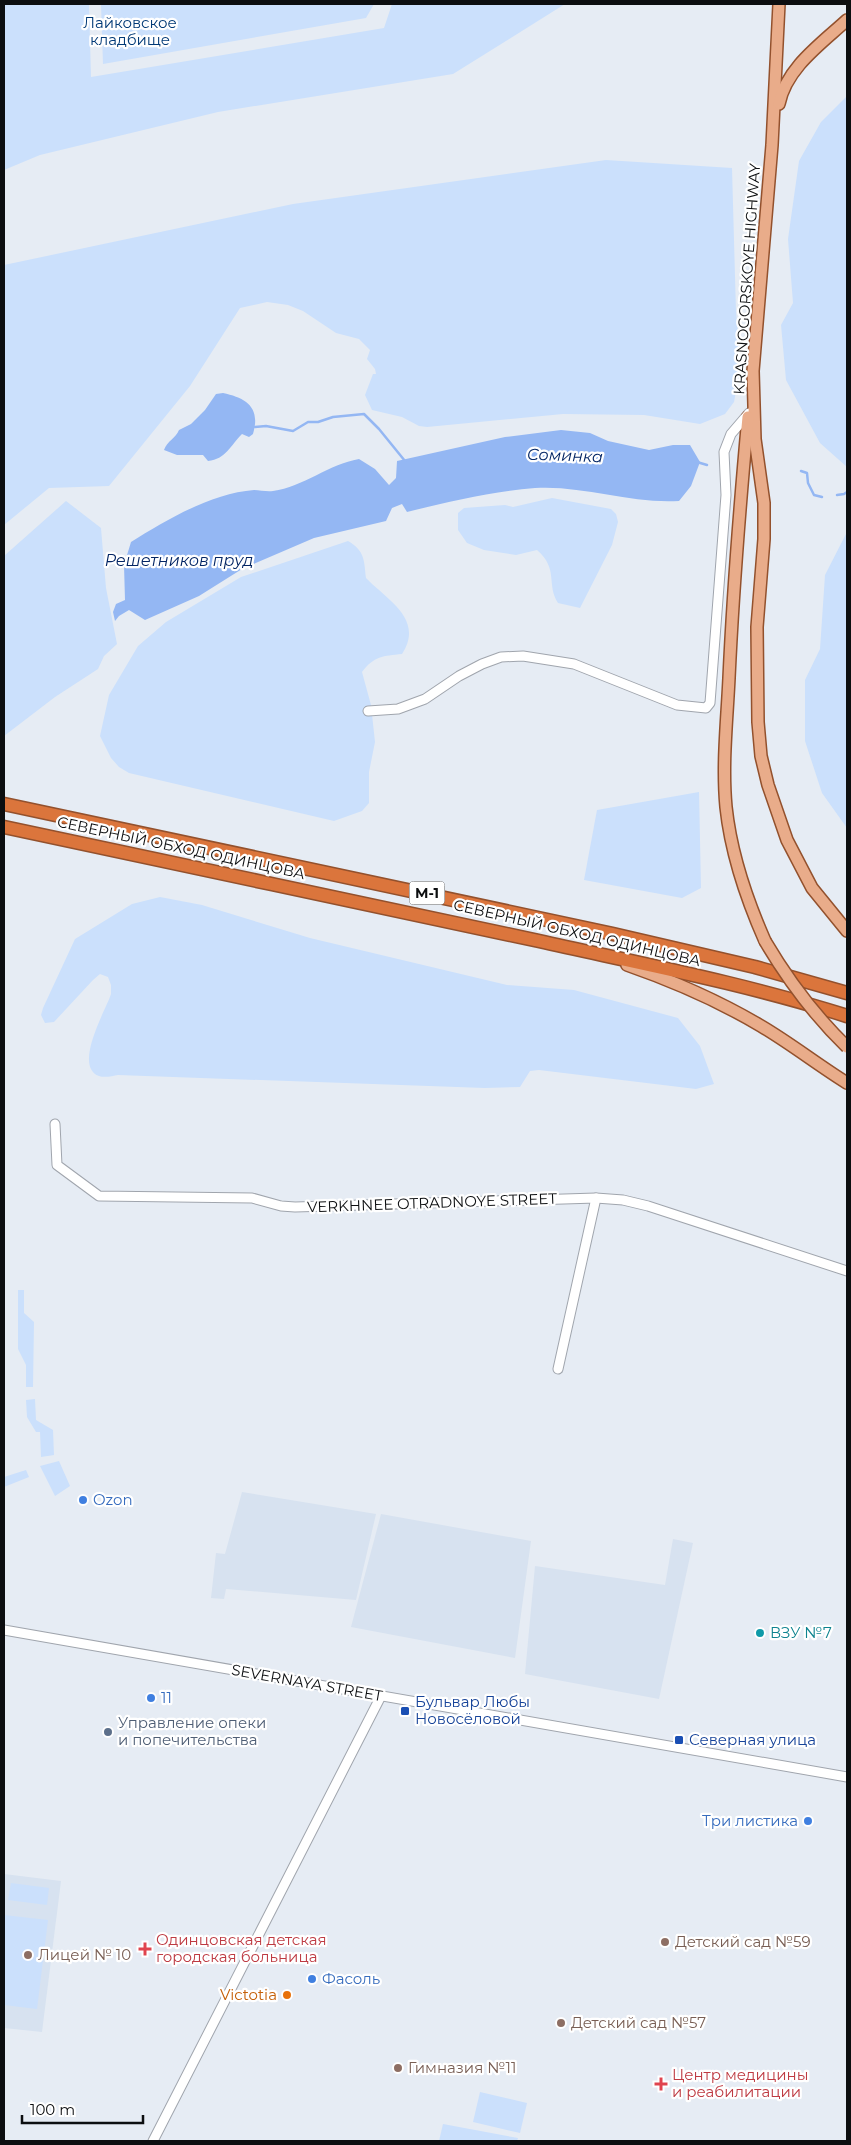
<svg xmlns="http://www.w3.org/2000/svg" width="851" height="2145" viewBox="0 0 851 2145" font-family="Montserrat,sans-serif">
<rect width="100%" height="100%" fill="#e6ecf4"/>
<g fill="#d7e2f0">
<polygon points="242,1492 376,1514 356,1600 226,1589 224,1599 211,1598 216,1553 225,1554"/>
<polygon points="381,1514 531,1541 515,1658 351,1627"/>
<polygon points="673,1539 693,1543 659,1699 525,1674 535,1566 665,1585"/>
<polygon points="4,1874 61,1881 42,2032 4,2028"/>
</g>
<g fill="#cbe0fc">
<polygon points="4,4 89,4 91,77 384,28 392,4 565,4 453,74 218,112 40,155 4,170"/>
<polygon points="101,4 374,4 366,18 103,64"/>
<polygon points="847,96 847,467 820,443 786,380 781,325 793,303 788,239 799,161 821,122"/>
<polygon points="606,160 732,168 736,312 741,365 734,402 725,414 700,424 644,415 563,414 427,427 419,426 402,417 372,410 365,395 373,374 376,374 375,369 367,359 370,350 359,339 336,333 303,311 288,305 267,302 240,308 190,386 109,486 49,488 4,525 4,265 293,204"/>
<path d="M552 498 611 509 616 514 618 522 612 545 580 608 558 603C546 584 559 569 537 550L516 555 484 550 467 543 458 530V513L464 508 505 505 513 507Z"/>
<polygon points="66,501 101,528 106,588 117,644 104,656 98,669 55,697 4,736 4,556"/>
<polygon points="847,532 847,828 822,793 805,741 805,680 820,649 825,575"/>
<path d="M348 541C365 551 364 560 366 578 386 599 425 619 402 654 383 656 374 656 362 672L371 705 375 742 369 772V803L362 811 334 821 129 773 119 767 111 758 100 736 109 695 138 646 166 622 241 577Z"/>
<polygon points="699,792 701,888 682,898 584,880 597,810"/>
<path d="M160 897 202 905 310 938 507 985 574 990 678 1018 700 1046 714 1084 696 1089 539 1070 530 1071 520 1087 485 1088 118 1075C113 1076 104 1078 99 1076 73 1066 105 1012 111 994V985L108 977 100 974 93 980 54 1022 45 1023 41 1015 43 1008 75 939 132 904Z"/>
<polygon points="18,1290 24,1290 24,1313 34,1322 33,1387 26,1387 26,1365 18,1349"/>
<polygon points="35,1399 36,1420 53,1430 54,1455 41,1457 40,1432 36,1432 27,1417 26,1400"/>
<polygon points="59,1461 70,1486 55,1496 40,1466"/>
<polygon points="26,1470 29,1477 4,1487 4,1477"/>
<polygon points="11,1883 49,1888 47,1905 8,1900"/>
<polygon points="4,1915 48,1920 37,2009 4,2005"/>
<polygon points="480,2092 527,2103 520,2133 473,2122"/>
<polygon points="443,2124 518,2138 517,2141 439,2141"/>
</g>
<g fill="#94b7f3">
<path d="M223 393C246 398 261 407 253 434L249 437 242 434C230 446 226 459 208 461L203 455H177L164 450C167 441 176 438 179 430L191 424 205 410 216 394Z"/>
<path d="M561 430 590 433 608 441 649 450 673 445H690L700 462 691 486 679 501C631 504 583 485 535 488 494 491 447 502 407 512L402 504 392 508 386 521 314 538 242 569 199 596 145 620 129 610 119 616 115 621 113 612 116 604 125 600 124 565 131 542C166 520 212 493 254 490 260 490 267 492 273 491 303 487 329 464 359 459L375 469 389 485 396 478 397 461 505 437Z"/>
</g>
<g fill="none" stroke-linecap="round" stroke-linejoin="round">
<g stroke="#94b7f3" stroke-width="2.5">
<polyline points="255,427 266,426 293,431 308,422 318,422 333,417 364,414 379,429 405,461"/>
<polyline points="697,462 707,465"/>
<polyline points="801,471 807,473 808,483 814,495 822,497"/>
<polyline points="837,495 844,494 847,492"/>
</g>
<g stroke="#a0a5ad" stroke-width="11">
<g id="minor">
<polyline points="368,711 398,709 425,699 459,676 482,664 501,657 523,656 574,664 677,705 706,708 710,703 726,495 724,452 731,434 749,413"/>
<polyline points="55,1124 57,1165 99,1196 252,1198 281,1206 295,1207 596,1198 623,1200 648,1206 847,1271"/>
<polyline points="558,1369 596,1198"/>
<polyline points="4,1630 847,1777"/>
<polyline points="153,2141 381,1696"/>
</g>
</g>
<g stroke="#93512d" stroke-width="14">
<g id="major">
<polyline points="779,4 772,145 753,371 755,439 764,503 764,539 757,627 758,722 761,756 768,785 787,840 812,888 847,931"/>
<path d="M779 104C786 68 822 43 847 20"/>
<path d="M748 417C740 504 733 591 729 678 727 721 722 764 726 807 731 854 746 898 765 941"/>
<path d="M627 965C673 981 719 1001 761 1026 790 1043 818 1065 847 1083"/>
</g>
</g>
<g stroke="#93512d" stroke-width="15">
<g id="highway">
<polyline points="4,804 613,934 755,967 847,993"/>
<path d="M4 827C182 866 361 902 539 941 642 964 747 984 847 1016"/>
</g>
</g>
<use href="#minor" stroke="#fff" stroke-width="9"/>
<use href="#major" stroke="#e9ac8a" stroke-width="11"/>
<use href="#highway" stroke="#db753c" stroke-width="12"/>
<g stroke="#93512d" stroke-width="14" stroke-linecap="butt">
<path id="major-bridge" d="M765 941C788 980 814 1015 847 1047"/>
</g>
<use href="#major-bridge" stroke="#e9ac8a" stroke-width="11"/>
</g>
<g fill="#3f7fe0" stroke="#fff" stroke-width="2">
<circle cx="83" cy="1500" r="5"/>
<circle cx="151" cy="1698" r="5"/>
<circle cx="808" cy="1821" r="5"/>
<circle cx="312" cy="1979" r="5"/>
</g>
<circle fill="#0f9aa8" stroke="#fff" stroke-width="2" cx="760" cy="1633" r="5"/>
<g fill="#1a4fb4" stroke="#fff" stroke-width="2">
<rect x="400" y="1706" width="10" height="10" rx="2.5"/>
<rect x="674" y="1735" width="10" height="10" rx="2.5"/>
</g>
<circle fill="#5c6f8a" stroke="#fff" stroke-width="2" cx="108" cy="1732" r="5"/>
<g fill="#8d6e63" stroke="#fff" stroke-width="2">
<circle cx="665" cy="1942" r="5"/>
<circle cx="28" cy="1955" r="5"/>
<circle cx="561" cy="2023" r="5"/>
<circle cx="398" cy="2068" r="5"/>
</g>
<g fill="#e0444e" stroke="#fff" stroke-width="2">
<path d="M142.5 1941.5h5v5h5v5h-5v5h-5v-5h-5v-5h5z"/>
<path d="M658.5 2076.5h5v5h5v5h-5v5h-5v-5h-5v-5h5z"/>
</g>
<circle fill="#e8710a" stroke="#fff" stroke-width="2" cx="287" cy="1995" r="5"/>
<g text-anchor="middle" stroke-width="4.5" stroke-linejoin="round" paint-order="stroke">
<rect fill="#fff" stroke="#555658" stroke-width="1" x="409.5" y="881.5" width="35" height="23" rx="4"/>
<g font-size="14" font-weight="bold" fill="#0c0e10">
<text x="427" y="898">М-1</text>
</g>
<g font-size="15" fill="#003976" stroke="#fff">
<text x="130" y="28">Лайковское<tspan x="130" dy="17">кладбище</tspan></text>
</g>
<g font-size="15" fill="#0c0e10" stroke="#fff">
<text transform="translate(747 279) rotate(-86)" y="5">KRASNOGORSKOYE HIGHWAY</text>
<text transform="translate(181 848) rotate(12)" y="5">СЕВЕРНЫЙ ОБХОД ОДИНЦОВА</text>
<text transform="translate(577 933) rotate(13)" y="5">СЕВЕРНЫЙ ОБХОД ОДИНЦОВА</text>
<text transform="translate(432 1203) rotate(-2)" y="5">VERKHNEE OTRADNOYE STREET</text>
<text transform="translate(307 1683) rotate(10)" y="5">SEVERNAYA STREET</text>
</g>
<g font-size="15" fill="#366cbe" stroke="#fff" text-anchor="start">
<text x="93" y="1505">Ozon</text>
<text x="161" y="1703">11</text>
<text x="798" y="1826" text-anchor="end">Три листика</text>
<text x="322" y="1984">Фасоль</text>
</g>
<g font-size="15" fill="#0d838f" stroke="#fff" text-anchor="start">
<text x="770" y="1638">ВЗУ №7</text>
</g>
<g font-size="15" fill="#164399" stroke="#fff" text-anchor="start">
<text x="415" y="1707">Бульвар Любы<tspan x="415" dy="17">Новосёловой</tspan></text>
<text x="689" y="1745">Северная улица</text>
</g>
<g font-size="15" fill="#4e5e75" stroke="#fff" text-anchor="start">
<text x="118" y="1728">Управление опеки<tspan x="118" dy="17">и попечительства</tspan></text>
</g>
<g font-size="15" fill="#be3a42" stroke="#fff" text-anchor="start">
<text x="156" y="1945">Одинцовская детская<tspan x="156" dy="17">городская больница</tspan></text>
<text x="672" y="2080">Центр медицины<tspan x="672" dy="17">и реабилитации</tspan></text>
</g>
<g font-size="15" fill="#785e54" stroke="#fff" text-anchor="start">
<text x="675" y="1947">Детский сад №59</text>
<text x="38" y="1960">Лицей № 10</text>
<text x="571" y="2028">Детский сад №57</text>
<text x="408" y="2073">Гимназия №11</text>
</g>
<g font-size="15" fill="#c56008" stroke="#fff" text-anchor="end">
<text x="277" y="2000">Victotia</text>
</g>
<g font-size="16" font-style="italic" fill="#032564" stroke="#fff">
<text transform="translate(565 455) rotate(2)" y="6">Соминка</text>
<text x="179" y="566">Решетников пруд</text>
</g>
</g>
<rect width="851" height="2145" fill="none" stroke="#0c0e10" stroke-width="10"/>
<path d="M22 2115v8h121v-8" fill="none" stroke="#0c0e10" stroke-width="2.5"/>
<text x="30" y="2115" font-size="15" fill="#0c0e10" stroke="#ffffff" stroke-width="4" paint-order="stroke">100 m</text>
</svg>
